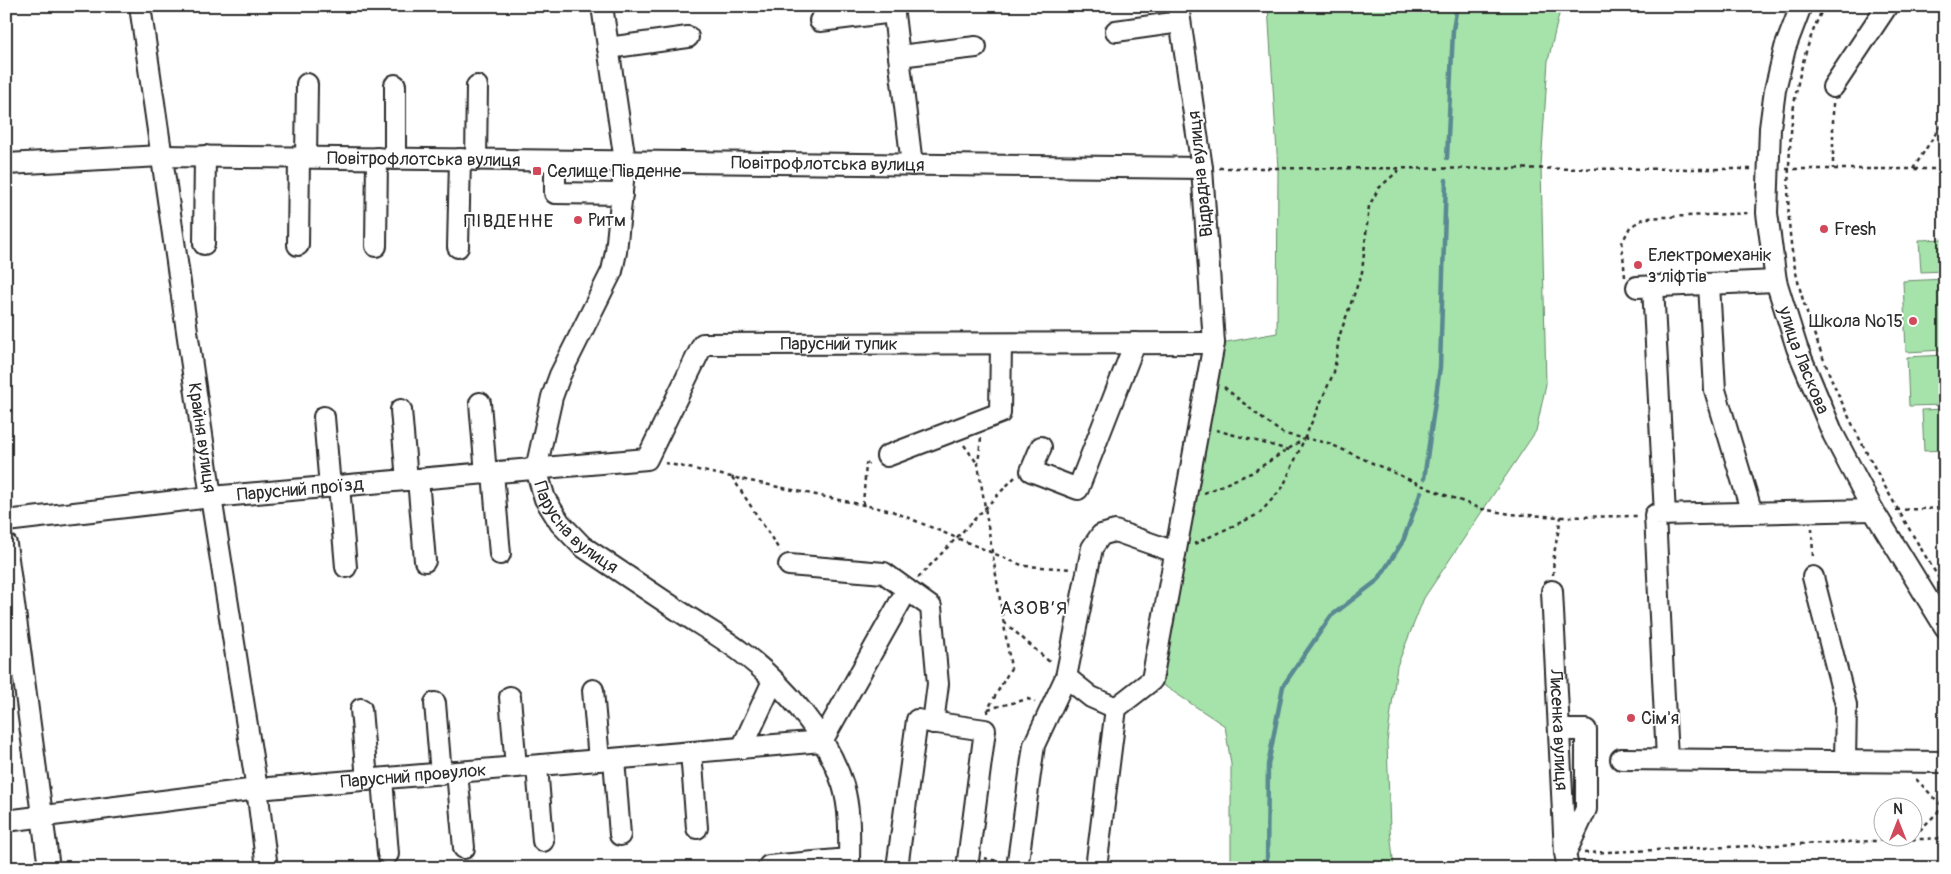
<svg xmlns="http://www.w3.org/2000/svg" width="1951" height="874" viewBox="0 0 1951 874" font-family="Pangolin,sans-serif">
<rect width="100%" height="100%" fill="#fff"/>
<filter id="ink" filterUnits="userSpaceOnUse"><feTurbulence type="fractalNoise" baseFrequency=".02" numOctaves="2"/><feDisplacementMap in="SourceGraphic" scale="10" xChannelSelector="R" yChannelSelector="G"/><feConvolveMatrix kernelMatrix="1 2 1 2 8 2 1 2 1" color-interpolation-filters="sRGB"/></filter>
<g filter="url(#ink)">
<g fill="#a5e3aa" stroke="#68876a">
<polygon points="1268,6 1561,6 1548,61 1541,166 1546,384 1536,431 1424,598 1397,666 1387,742 1390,830 1394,868 1231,868 1231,764 1225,726 1157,681 1221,343 1277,333 1278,169"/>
<polygon points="1945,239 1945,271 1921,272 1919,240"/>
<polygon points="1945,279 1945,350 1906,352 1903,281"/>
<polygon points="1945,355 1945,405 1909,406 1907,357"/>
<polygon points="1945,409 1945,450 1924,451 1922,410"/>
</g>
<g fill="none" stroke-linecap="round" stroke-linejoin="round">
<g stroke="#5a8992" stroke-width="4.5">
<polyline points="1447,158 1453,30 1457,6"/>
<polyline points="1424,479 1440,367 1446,180"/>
<polyline points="1267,868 1268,765 1283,686 1331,616 1378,580 1403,541 1421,492"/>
</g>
<g stroke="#2b2b2b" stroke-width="24">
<g id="minor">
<path id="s1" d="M140 6 211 497 257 789 267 868"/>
<path id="s2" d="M602 6 625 161 616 252 612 271 560 375 552 397 536 469 545 499 560 523 582 546C613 567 645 588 676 609 697 623 720 636 740 651 783 684 826 732 843 785 851 812 849 840 849 868"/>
<polyline points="893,6 912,165"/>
<path id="s3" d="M1801 6 1785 48 1775 90 1770 128 1767 213 1776 281 1797 348 1833 434 1873 510 1945 627"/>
<polyline points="820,21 894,12"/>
<polyline points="1116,31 1180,22"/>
<polyline points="608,48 688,37"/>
<polyline points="899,56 976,47"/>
<polyline points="1833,87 1887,6"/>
<polyline points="306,158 307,84"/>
<polyline points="395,159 395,85"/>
<polyline points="476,160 477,86"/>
<polyline points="555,161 555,193 622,194"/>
<path id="s4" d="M6 164 162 156 1202 168"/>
<polyline points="204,244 205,156"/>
<polyline points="298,245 299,158"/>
<polyline points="376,246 377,158"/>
<polyline points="458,247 460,159"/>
<polyline points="1709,284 1715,390 1752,513"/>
<polyline points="1653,286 1665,515"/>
<polyline points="1637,287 1776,281"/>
<polyline points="480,403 486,474"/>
<polyline points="401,410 407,480"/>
<polyline points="324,417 330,487"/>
<polyline points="1041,447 1031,471 1078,489 1135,343"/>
<polyline points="887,456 1000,413 1001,344"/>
<polyline points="493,473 500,554"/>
<polyline points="418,479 425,561"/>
<polyline points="339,486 346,567"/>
<path id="s5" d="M6 521 211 497 647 459 703 344 1214 343"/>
<polyline points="6,544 49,868"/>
<polyline points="789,565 884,573 931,607 938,684 933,723"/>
<polyline points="1813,577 1846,705 1845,761"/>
<path id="s6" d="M1552 591 1565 853 1568 868"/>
<polyline points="1066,677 1091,697 1116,708"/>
<polyline points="593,690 599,760"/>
<polyline points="510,697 516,767"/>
<polyline points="435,703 441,774"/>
<polyline points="361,709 367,780"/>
<polyline points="1559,730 1586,730 1586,809 1567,850"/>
<polyline points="822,741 907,590"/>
<polyline points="742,748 773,681"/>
<polyline points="691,752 697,828"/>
<polyline points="614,759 620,835"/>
<polyline points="1621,759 1945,762"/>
<polyline points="1667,759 1655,515 1873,510"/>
<polyline points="537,766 543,841"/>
<polyline points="457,772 464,848"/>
<polyline points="382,779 388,854"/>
<path id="s7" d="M6 821 257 789 822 741"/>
<polyline points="769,866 849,859"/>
<polyline points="897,868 917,720 985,730 967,868"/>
<polyline points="1017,868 1034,745 1066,677 1092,548 1101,535 1115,531 1175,552"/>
<polyline points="1096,868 1116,708 1152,680 1214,343 1202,168 1178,6"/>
</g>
</g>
<g stroke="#2b2b2b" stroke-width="2.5" stroke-dasharray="4 4" stroke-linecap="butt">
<path d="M1824 6C1802 51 1792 100 1790 149 1787 191 1787 236 1797 277 1805 312 1818 345 1831 378 1863 452 1903 520 1945 588"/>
<polyline points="1833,103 1833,169"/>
<polyline points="1219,168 1751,169"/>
<polyline points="1786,169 1945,169"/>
<polyline points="1913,169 1945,119"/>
<polyline points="1625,277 1622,243 1630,227 1645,218 1750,213"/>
<polyline points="1224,387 1264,420 1284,434 1328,443 1430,489 1482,509 1510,514 1561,517 1637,516"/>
<polyline points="1216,430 1289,450"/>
<polyline points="981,438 978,464 1011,668 988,709 988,713"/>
<polyline points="964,445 977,463"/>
<polyline points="665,463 892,511 1024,566 1071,569"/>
<polyline points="732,477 780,551"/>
<polyline points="1204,493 1251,473 1304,439"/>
<polyline points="863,505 866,464 872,462"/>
<polyline points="1896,510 1945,508"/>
<polyline points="1812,528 1813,560"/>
<polyline points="1194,544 1259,514 1283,487 1334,372 1339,337 1362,272 1369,206 1379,188 1399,170"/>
<polyline points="1553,575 1554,554 1561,517"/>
<polyline points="918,578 1015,477"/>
<polyline points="1004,622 1052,664"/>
<polyline points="988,709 1028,699 1035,702"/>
<polyline points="1916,779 1945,809"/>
<polyline points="1914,836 1943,807"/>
<polyline points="1584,853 1945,838"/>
<polyline points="984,858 1001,862"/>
</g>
<use href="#minor" stroke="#fff" stroke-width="20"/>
</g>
</g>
<g fill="#d1495b" stroke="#fff" stroke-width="2">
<rect x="532" y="166" width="10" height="10" rx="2.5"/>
<circle cx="578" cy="220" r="5"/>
<circle cx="1824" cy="229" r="5"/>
<circle cx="1638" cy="265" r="5"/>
<circle cx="1913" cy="321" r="5"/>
<circle cx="1631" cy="718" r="5"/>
</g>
<g text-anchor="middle" stroke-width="4" stroke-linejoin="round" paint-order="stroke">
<g font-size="18" fill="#2b2b2b" stroke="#fff">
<text dy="6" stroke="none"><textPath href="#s4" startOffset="418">Повітрофлотська вулиця</textPath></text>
<text dy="6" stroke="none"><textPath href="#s4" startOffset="822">Повітрофлотська вулиця</textPath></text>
<text transform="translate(1200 174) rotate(-96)" y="6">Відрадна вулиця</text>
<text dy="6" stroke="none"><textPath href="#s5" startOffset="908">Парусний тупик</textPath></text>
<text dy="6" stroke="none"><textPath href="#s3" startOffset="364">улица Ласкова</textPath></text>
<text dy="6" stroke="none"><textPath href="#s1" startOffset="436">Крайня вулиця</textPath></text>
<text dy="6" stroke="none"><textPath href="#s5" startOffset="296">Парусний проїзд</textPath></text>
<text dy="6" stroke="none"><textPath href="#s2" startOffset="554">Парусна вулиця</textPath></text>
<text dy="6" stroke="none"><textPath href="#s6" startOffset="139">Лисенка вулиця</textPath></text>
<text dy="6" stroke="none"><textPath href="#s7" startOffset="410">Парусний провулок</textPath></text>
</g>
<g font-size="18" fill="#2b2b2b" stroke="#fff" text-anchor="start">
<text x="547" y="177">Селище Південне</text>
<text x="588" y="226">Ритм</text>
<text x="1834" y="235">Fresh</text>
<text x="1648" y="261">Електромеханік<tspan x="1648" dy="21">з ліфтів</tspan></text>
<text x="1903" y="327" text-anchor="end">Школа №15</text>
<text x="1641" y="724">Сім'я</text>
</g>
<g font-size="19" letter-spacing="1" fill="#2b2b2b" stroke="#fff">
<text x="509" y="227">ПІВДЕННЕ</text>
<text x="1034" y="614">АЗОВ’Я</text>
</g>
</g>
<rect width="1951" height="874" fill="none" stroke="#fff" stroke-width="25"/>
<rect x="12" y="12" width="1926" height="849" fill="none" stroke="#2b2b2b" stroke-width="2" filter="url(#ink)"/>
<g transform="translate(1898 822)"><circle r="24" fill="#ffffff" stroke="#aaaaaa"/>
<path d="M0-4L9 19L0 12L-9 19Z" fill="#d1495b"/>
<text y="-8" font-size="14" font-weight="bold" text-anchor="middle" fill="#2b2b2b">N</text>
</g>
</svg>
